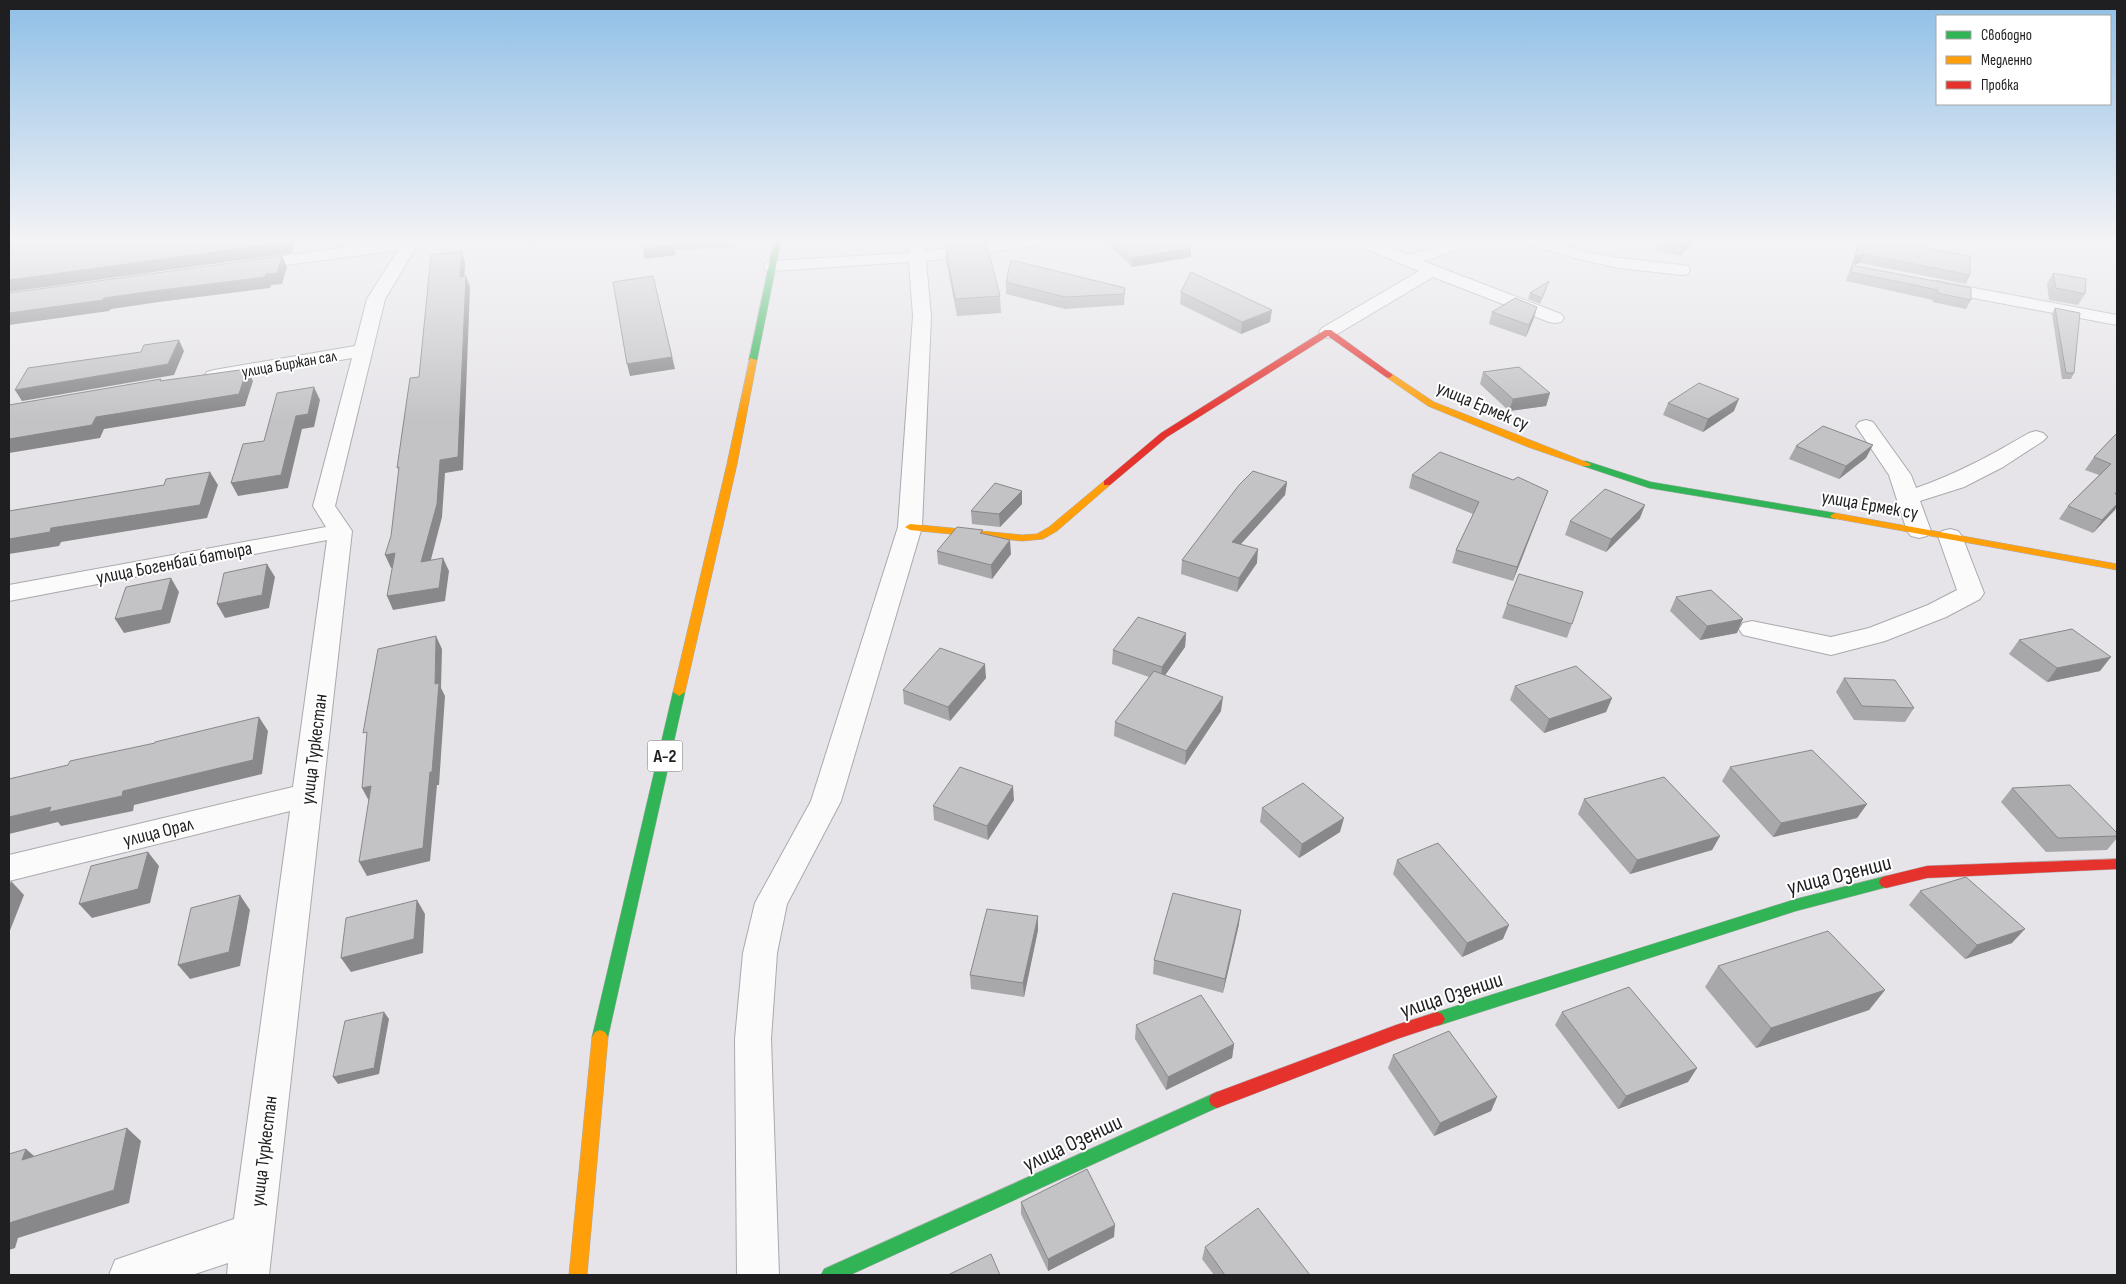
<svg xmlns="http://www.w3.org/2000/svg" width="2126" height="1284" viewBox="0 0 2126 1284" font-family="'Sofia Sans Condensed',sans-serif">
<rect width="100%" height="100%" fill="#e6e4e8"/>
<g fill="none" stroke-linecap="round" stroke-linejoin="round">
<g stroke="#aaa9ac" stroke-width="2">
<g id="street">
<polygon points="393,241 420,241 385,299 335,506 352,531 269,1275 227,1275 228,1263 192,1275 109,1275 115,1260 234,1219 290,811 9,881 9,855 293,787 327,540 9,601 9,585 326,527 313,506 352,358 214,382 207,380 204,376 207,372 214,370 355,346 367,299 398,250 250,270 244,269 242,265 244,261"/>
<polygon points="908,241 924,241 925,251 996,241 1042,241 1040,244 1034,246 926,261 931,316 922,527 841,801 787,904 777,953 771,1039 779,1275 737,1275 735,1039 743,953 755,903 811,801 898,527 913,316 909,262 772,271 766,270 764,266 766,262 772,261 909,253"/>
<polygon points="1352,241 1375,241 1409,255 1453,241 1479,241 1477,244 1423,261 1561,314 1564,318 1561,322 1555,323 1549,322 1433,277 1334,336 1328,338 1322,336 1319,332 1322,328 1419,271 1354,244"/>
<polygon points="1526,241 1552,241 1587,252 1619,258 1682,265 1688,266 1690,270 1688,274 1682,275 1619,268 1578,259 1528,244"/>
<polygon points="1937,281 2117,315 2117,325 1931,290 1928,286 1931,282"/>
<path d="M1866 420 1873 422 1911 475 1916 488C1957 474 1991 455 2029 433L2036 431 2043 433 2047 437 2043 441 2003 467 1964 487 1920 501 1931 531 1927 536 1919 538 1911 536 1907 531 1889 475 1856 426 1859 422Z"/>
<polygon points="1950,529 1958,531 1962,536 1984,593 1980,599 1946,617 1885,641 1831,655 1743,635 1739,629 1743,623 1752,621 1831,637 1869,628 1928,605 1957,590 1938,536 1942,531"/>
</g>
</g>
<g stroke="#aaa9ac" stroke-width="1">
<g id="fast">
<polygon points="774,241 781,241 757,360 753,362 749,360"/>
<polygon points="1586,461 1651,482 1835,513 1840,516 1835,519 1649,488 1583,466 1583,462"/>
<polygon points="679,688 685,692 608,1037 605,1042 600,1044 595,1042 592,1037 673,692"/>
<polygon points="1886,876 1891,878 1893,882 1891,886 1796,911 1437,1026 1432,1024 1429,1019 1432,1014 1437,1012 1796,899"/>
<polygon points="1217,1092 1223,1095 1225,1100 1223,1105 850,1275 821,1275 824,1269"/>
</g>
</g>
<g stroke="#aaa9ac" stroke-width="1">
<g id="slow">
<polygon points="750,358 757,360 737,464 685,692 679,696 673,692 727,464"/>
<polygon points="1389,372 1434,402 1591,464 1589,466 1583,466 1528,447 1428,406 1386,377 1385,375"/>
<polygon points="1107,480 1112,483 1110,485 1057,531 1043,539 1022,541 910,530 905,527 910,524 1022,535 1037,534 1049,527 1104,481"/>
<polygon points="1835,513 2117,564 2117,570 1832,518 1830,516"/>
<polygon points="600,1030 605,1032 608,1037 587,1275 569,1275 592,1037 595,1032"/>
</g>
</g>
<g stroke="#aaa9ac" stroke-width="1">
<g id="jam">
<polygon points="1325,330 1331,330 1393,375 1389,378 1386,377 1328,336 1167,437 1110,485 1104,485 1104,481 1161,433"/>
<polygon points="2117,859 2117,869 1927,878 1886,888 1881,886 1879,882 1881,878 1886,876 1927,866"/>
<polygon points="1437,1012 1442,1014 1445,1019 1442,1024 1397,1039 1217,1108 1211,1105 1209,1100 1211,1095 1217,1092 1396,1025"/>
</g>
</g>
<use href="#street" fill="#fbfbfc" fill-rule="evenodd"/>
<use href="#fast" fill="#30b455" fill-rule="evenodd"/>
<use href="#slow" fill="#ff9f0a" fill-rule="evenodd"/>
<use href="#jam" fill="#e5322d" fill-rule="evenodd"/>
</g>
<g fill="#a8a7a9">
<polygon points="528,241 564,241 528,244"/>
<polygon points="641,241 735,241 734,248 675,250 676,255 645,259"/>
<polygon points="1105,241 1193,241 1183,243 1191,257 1132,267"/>
<polygon points="1658,241 1693,241 1681,256 1655,250"/>
<polygon points="1859,241 1898,241 1897,243 1970,275 1966,284 1860,263 1856,264 1856,266 1971,300 1966,309 1932,302 1933,300 1846,281"/>
<polygon points="2112,241 2117,241 2117,250"/>
<polygon points="945,244 1000,296 1001,313 957,316 946,260"/>
<polygon points="2053,273 2085,294 2078,305 2049,300 2047,284"/>
<polygon points="1006,282 1125,288 1124,305 1065,309 1006,294"/>
<polygon points="1547,287 1540,304 1528,299 1530,293"/>
<polygon points="1181,292 1270,322 1241,334 1180,304"/>
<polygon points="1537,307 1534,318 1526,337 1489,324 1492,312"/>
<polygon points="2055,308 2074,373 2071,379 2062,379 2052,314"/>
<polygon points="1483,372 1550,393 1546,406 1509,411 1480,384"/>
<polygon points="1668,403 1734,411 1703,432 1663,415"/>
<polygon points="2117,433 2117,506 2093,533 2059,519 2068,506 2099,475 2085,470 2094,457"/>
<polygon points="1796,446 1866,458 1839,479 1789,459"/>
<polygon points="1412,475 1513,480 1548,491 1543,504 1513,581 1452,563 1456,550 1473,514 1409,488"/>
<polygon points="1287,482 1285,495 1241,544 1257,563 1237,592 1181,574 1182,560"/>
<polygon points="1022,504 1000,527 972,524 971,511"/>
<polygon points="1640,518 1606,552 1565,535 1570,521"/>
<polygon points="983,533 1011,554 992,579 938,564 937,551"/>
<polygon points="1676,597 1737,633 1700,640 1670,611"/>
<polygon points="1507,604 1572,624 1567,638 1502,618"/>
<polygon points="1186,633 1185,647 1165,675 1221,711 1185,765 1114,736 1115,722 1149,677 1112,664 1113,650"/>
<polygon points="2019,640 2100,671 2047,682 2009,654"/>
<polygon points="986,678 950,721 904,704 903,690"/>
<polygon points="1844,678 1914,708 1905,722 1854,720 1836,692"/>
<polygon points="1515,686 1612,698 1606,712 1544,733 1510,700"/>
<polygon points="1730,767 1867,804 1857,818 1773,837 1722,781"/>
<polygon points="2012,788 2117,833 2117,838 2107,850 2046,852 2001,802"/>
<polygon points="1584,799 1720,836 1712,850 1630,874 1578,814"/>
<polygon points="1014,800 988,840 934,820 933,806"/>
<polygon points="1262,808 1340,832 1299,858 1260,822"/>
<polygon points="1397,860 1503,939 1462,957 1393,874"/>
<polygon points="1920,891 2012,943 1965,959 1909,905"/>
<polygon points="1038,916 1038,930 1024,997 971,989 970,975"/>
<polygon points="1239,924 1223,993 1153,974 1154,960"/>
<polygon points="1718,966 1885,990 1869,1010 1756,1048 1705,987"/>
<polygon points="1562,1012 1697,1068 1688,1082 1618,1109 1555,1025"/>
<polygon points="1136,1025 1234,1044 1232,1058 1166,1090 1135,1039"/>
<polygon points="1393,1055 1497,1097 1491,1111 1434,1136 1388,1068"/>
<polygon points="1021,1202 1114,1237 1048,1271 1021,1214"/>
<polygon points="1205,1247 1310,1275 1214,1275 1202,1259"/>
</g>
<g fill="#88888a">
<polygon points="287,241 295,241 292,253 9,292 9,280"/>
<polygon points="732,241 735,241 734,248"/>
<polygon points="1688,241 1693,241 1681,256 1685,245"/>
<polygon points="674,245 676,255 645,259 643,249"/>
<polygon points="1191,248 1191,257 1132,267 1132,258"/>
<polygon points="462,251 465,262 464,288 460,277"/>
<polygon points="1864,254 1860,263 1853,265 1856,256"/>
<polygon points="282,256 287,267 282,284 271,285 270,288 159,302 111,309 109,311 9,325 9,313 104,298 266,274"/>
<polygon points="466,276 470,287 463,470 445,473 442,517 427,575 421,562 440,460"/>
<polygon points="656,288 675,369 630,376 627,364"/>
<polygon points="1537,307 1534,318 1526,337 1529,325"/>
<polygon points="1272,310 1270,322 1241,334 1242,322"/>
<polygon points="179,340 184,351 174,375 22,401 15,390 168,364"/>
<polygon points="247,369 253,381 245,406 104,429 100,438 9,453 9,439 96,417"/>
<polygon points="314,387 320,400 314,427 302,429 288,488 238,496 231,483 296,416"/>
<polygon points="1550,393 1546,406 1509,411 1513,399"/>
<polygon points="1739,399 1734,411 1703,432 1708,419"/>
<polygon points="1873,445 1866,458 1839,479 1846,466"/>
<polygon points="210,472 218,485 207,518 61,542 59,546 9,554 9,539 51,528"/>
<polygon points="1287,482 1285,495 1231,555 1232,542"/>
<polygon points="1022,491 1022,504 1000,527 999,514"/>
<polygon points="1548,491 1543,504 1513,581 1517,567"/>
<polygon points="2117,504 2117,506 2115,510 2093,533 2102,520"/>
<polygon points="1645,505 1640,518 1606,552 1611,539"/>
<polygon points="1010,540 1011,554 992,579 991,565"/>
<polygon points="1258,549 1257,563 1237,592 1239,578"/>
<polygon points="395,553 401,566 391,568 385,555"/>
<polygon points="443,558 449,571 445,601 393,610 387,596"/>
<polygon points="267,564 275,577 269,608 225,618 217,604"/>
<polygon points="171,578 179,592 170,623 124,633 115,619"/>
<polygon points="1743,619 1737,633 1700,640 1707,626"/>
<polygon points="1186,633 1185,647 1161,681 1162,667"/>
<polygon points="436,636 442,649 441,688 445,696 439,785 437,785 430,861 367,876 359,862 435,684"/>
<polygon points="2111,657 2100,671 2047,682 2057,668"/>
<polygon points="985,664 986,678 950,721 948,707"/>
<polygon points="1223,697 1221,711 1185,765 1186,751"/>
<polygon points="1612,698 1606,712 1544,733 1549,719"/>
<polygon points="259,717 268,731 262,774 134,805 133,811 61,826 58,822 9,834 9,817 51,807 123,791"/>
<polygon points="371,786 369,801 362,788"/>
<polygon points="1013,786 1014,800 988,840 987,826"/>
<polygon points="1867,804 1857,818 1773,837 1781,823"/>
<polygon points="1344,818 1340,832 1299,858 1302,844"/>
<polygon points="1720,836 1712,850 1630,874 1637,860"/>
<polygon points="148,852 159,866 150,903 92,918 79,904"/>
<polygon points="11,881 24,895 9,933 9,887"/>
<polygon points="240,895 250,910 240,966 190,979 178,965"/>
<polygon points="417,900 425,914 423,953 351,972 341,958"/>
<polygon points="1241,910 1239,924 1223,993 1225,979"/>
<polygon points="1038,916 1038,930 1024,997 1023,983"/>
<polygon points="1509,925 1503,939 1462,957 1467,943"/>
<polygon points="2025,929 2012,943 1965,959 1977,945"/>
<polygon points="1885,990 1869,1010 1756,1048 1771,1028"/>
<polygon points="384,1012 389,1019 379,1074 338,1084 333,1077"/>
<polygon points="1234,1044 1232,1058 1166,1090 1168,1077"/>
<polygon points="1697,1068 1688,1082 1618,1109 1626,1096"/>
<polygon points="1497,1097 1491,1111 1434,1136 1440,1123"/>
<polygon points="127,1128 141,1141 129,1203 18,1238 15,1248 9,1250 9,1223"/>
<polygon points="26,1149 41,1162 22,1160"/>
<polygon points="1115,1225 1114,1237 1048,1271 1048,1259"/>
</g>
<g fill="#c3c2c5" stroke="#88888a">
<polygon points="9,241 287,241 287,242 9,280"/>
<polygon points="641,241 673,241 674,245 643,249"/>
<polygon points="1115,241 1181,241 1191,248 1132,258"/>
<polygon points="1671,241 1688,241 1685,245"/>
<polygon points="1860,241 1898,241 1897,243 1970,256 1970,275 1864,254 1856,256 1854,262 1856,266 1971,288 1971,300 1937,293 1938,290 1851,272"/>
<polygon points="986,242 1000,296 955,299 945,244"/>
<polygon points="462,251 460,277 466,276 458,457 440,460 437,504 421,562 443,558 439,588 387,596 395,553 385,555 391,536 399,467 397,468 410,378 419,377 431,255"/>
<polygon points="282,256 277,273 266,274 265,277 153,291 104,298 103,300 9,313 9,293"/>
<polygon points="1011,260 1125,288 1124,294 1065,297 1006,282"/>
<polygon points="1191,272 1272,310 1242,322 1181,292"/>
<polygon points="2053,273 2086,279 2085,294 2056,288"/>
<polygon points="653,276 672,357 627,364 613,282"/>
<polygon points="1549,281 1542,298 1530,293"/>
<polygon points="1515,298 1537,307 1529,325 1492,312"/>
<polygon points="2055,308 2080,313 2074,373 2066,373"/>
<polygon points="179,340 168,364 15,390 28,368 141,352 144,345"/>
<polygon points="1519,367 1550,393 1513,399 1483,372"/>
<polygon points="247,369 239,394 96,417 92,425 9,439 9,405 161,379 160,381"/>
<polygon points="1699,383 1739,399 1708,419 1668,403"/>
<polygon points="314,387 308,414 296,416 281,475 231,483 243,444 264,441 277,393"/>
<polygon points="1823,426 1873,445 1846,466 1796,446"/>
<polygon points="2117,433 2117,491 2115,494 2117,494 2117,504 2102,520 2068,506 2111,464 2094,457"/>
<polygon points="1440,452 1513,480 1518,477 1548,491 1517,567 1456,550 1479,502 1412,475"/>
<polygon points="1253,471 1287,482 1232,542 1258,549 1239,578 1182,560 1239,485"/>
<polygon points="210,472 200,505 51,528 50,532 9,539 9,511 164,485 166,479"/>
<polygon points="995,483 1022,491 999,514 971,511"/>
<polygon points="1605,489 1645,505 1611,539 1570,521"/>
<polygon points="957,527 983,530 980,533 1010,540 991,565 937,551"/>
<polygon points="267,564 262,595 217,604 224,573"/>
<polygon points="1519,574 1583,592 1572,624 1507,604"/>
<polygon points="171,578 162,610 115,619 126,587"/>
<polygon points="1711,590 1743,619 1707,626 1676,597"/>
<polygon points="1138,617 1186,633 1162,667 1113,650"/>
<polygon points="2072,629 2111,657 2057,668 2019,640"/>
<polygon points="436,636 435,684 439,683 432,772 430,772 423,848 359,862 371,786 362,788 367,732 363,733 378,649"/>
<polygon points="940,648 985,664 948,707 903,690"/>
<polygon points="1576,666 1612,698 1549,719 1515,686"/>
<polygon points="1154,671 1223,697 1186,751 1115,722"/>
<polygon points="1844,678 1895,680 1914,708 1862,706"/>
<polygon points="259,717 253,760 123,791 122,796 49,812 51,807 9,817 9,779 68,765 70,761 155,743 155,742"/>
<polygon points="1812,750 1867,804 1781,823 1730,767"/>
<polygon points="960,767 1013,786 987,826 933,806"/>
<polygon points="1664,777 1720,836 1637,860 1584,799"/>
<polygon points="1303,783 1344,818 1302,844 1262,808"/>
<polygon points="2070,785 2117,833 2117,836 2058,838 2012,788"/>
<polygon points="1438,843 1509,925 1467,943 1397,860"/>
<polygon points="148,852 138,889 79,904 91,866"/>
<polygon points="1966,877 2025,929 1977,945 1920,891"/>
<polygon points="1173,893 1241,910 1225,979 1154,960"/>
<polygon points="240,895 229,952 178,965 191,908"/>
<polygon points="417,900 414,939 341,958 346,918"/>
<polygon points="987,909 1038,916 1023,983 970,975"/>
<polygon points="1828,931 1885,990 1771,1028 1718,966"/>
<polygon points="1629,987 1697,1068 1626,1096 1562,1012"/>
<polygon points="1201,995 1234,1044 1168,1077 1136,1025"/>
<polygon points="384,1012 374,1068 333,1077 345,1021"/>
<polygon points="1449,1031 1497,1097 1440,1123 1393,1055"/>
<polygon points="127,1128 114,1190 9,1223 9,1154 26,1149 22,1160"/>
<polygon points="1087,1169 1115,1225 1048,1259 1021,1202"/>
<polygon points="1258,1208 1310,1275 1225,1275 1205,1247"/>
<polygon points="991,1254 1000,1275 948,1275"/>
</g>
<linearGradient id="sky" x2="0" y2="1"><stop stop-color="#8fbfe6"/><stop offset="0.57" stop-color="#f4f3f5"/><stop offset="1" stop-color="#f4f3f5" stop-opacity="0"/></linearGradient>
<rect width="2126" height="421" fill="url(#sky)"/>
<g text-anchor="middle" stroke-width="4" stroke-linejoin="round" paint-order="stroke">
<g font-size="16" fill="#1f1e20" stroke="#fff">
<text transform="translate(289 363) rotate(-10)" y="6">улица Биржан сал</text>
</g>
<rect fill="#fff" stroke="#626263" stroke-width="1" x="647.5" y="740.5" width="35" height="31" rx="4"/>
<g font-size="18" font-weight="bold" fill="#1f1e20">
<text x="665" y="762">A-2</text>
</g>
<g font-size="19" fill="#1f1e20" stroke="#fff">
<text transform="translate(1483 405) rotate(23)" y="7">улица Ермек су</text>
<text transform="translate(1870 504) rotate(10)" y="7">улица Ермек су</text>
<text transform="translate(174 562) rotate(-11)" y="7">улица Богенбай батыра</text>
<text transform="translate(313 749) rotate(-83)" y="7">улица Туркестан</text>
<text transform="translate(158 831) rotate(-14)" y="7">улица Орал</text>
<text transform="translate(263 1151) rotate(-83)" y="7">улица Туркестан</text>
</g>
<g font-size="22" fill="#1f1e20" stroke="#fff">
<text transform="translate(1839 874) rotate(-14)" y="8">улица Озенши</text>
<text transform="translate(1451 994) rotate(-18)" y="8">улица Озенши</text>
<text transform="translate(1072 1142) rotate(-25)" y="8">улица Озенши</text>
</g>
</g>
<rect width="2126" height="1284" fill="none" stroke="#1f1e20" stroke-width="20"/>
<rect x="1936" y="15" width="175" height="90" fill="#ffffff" stroke="#a5a5a6"/>
<rect x="1946" y="31" width="25" height="8" fill="#30b455" stroke="#a5a5a6"/>
<text x="1981" y="40" font-size="15" fill="#1f1e20">Свободно</text>
<rect x="1946" y="56" width="25" height="8" fill="#ff9f0a" stroke="#a5a5a6"/>
<text x="1981" y="65" font-size="15" fill="#1f1e20">Медленно</text>
<rect x="1946" y="81" width="25" height="8" fill="#e5322d" stroke="#a5a5a6"/>
<text x="1981" y="90" font-size="15" fill="#1f1e20">Пробка</text>
</svg>
